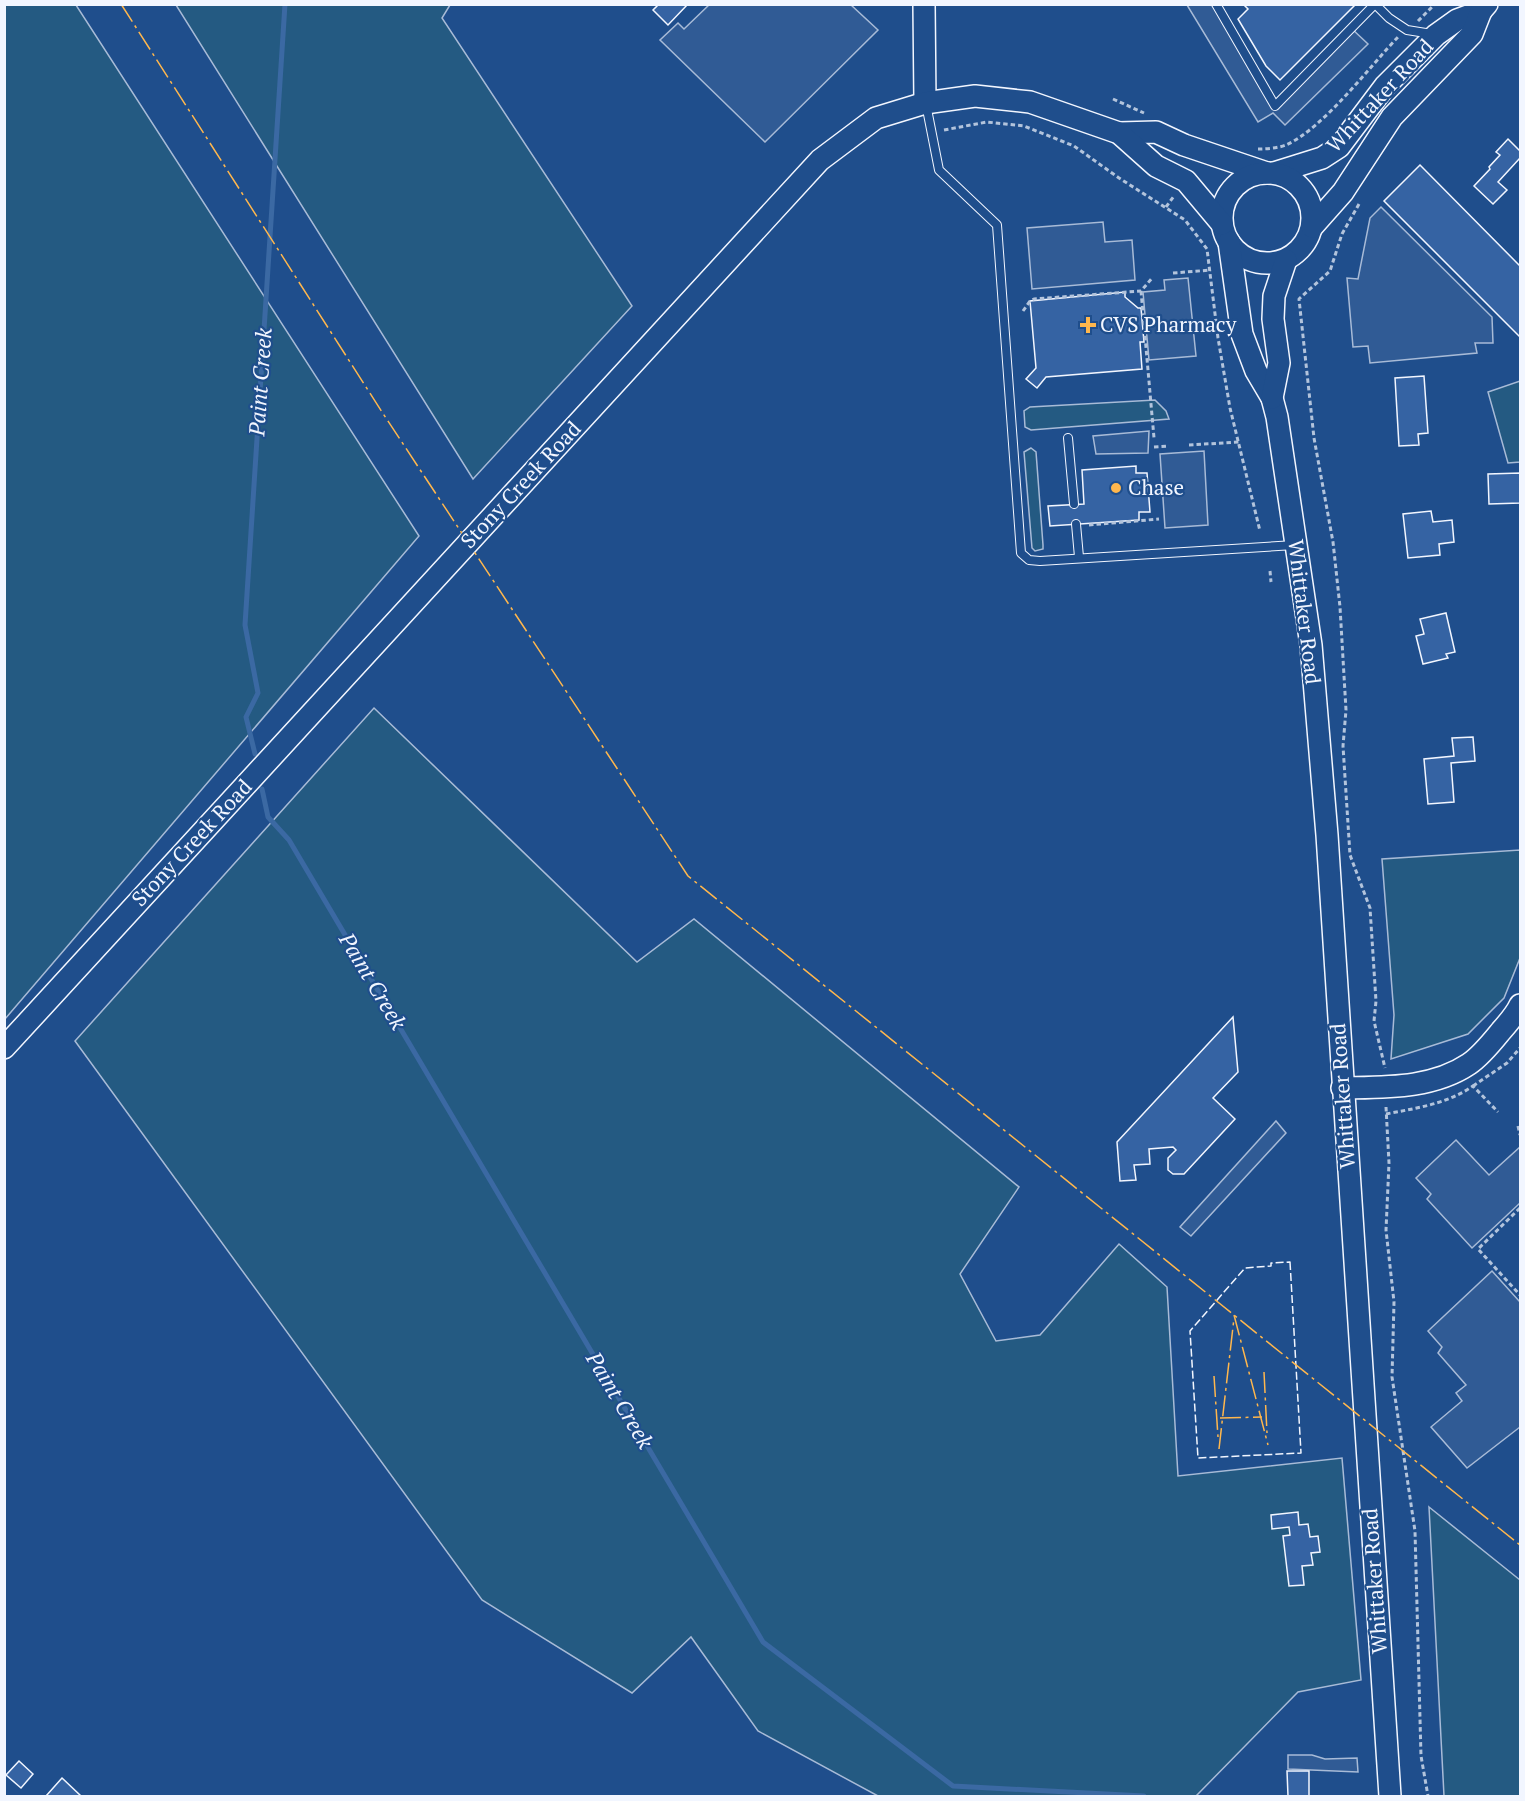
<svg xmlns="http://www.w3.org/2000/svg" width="1525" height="1801" viewBox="0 0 1525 1801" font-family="'PT Serif',serif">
<rect width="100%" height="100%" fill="#1f4e8c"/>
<g fill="#245a82" stroke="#a8bbd7" stroke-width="1.5">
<polygon points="5,4 76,5 419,536 5,1019"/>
<polygon points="176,5 450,5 442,18 632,306 473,479"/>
<polygon points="1520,381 1520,462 1508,463 1488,392"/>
<polygon points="1155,400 1166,411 1169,419 1031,430 1025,427 1024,411 1030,407"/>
<polygon points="1031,448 1036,452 1043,545 1043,549 1035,551 1032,548 1024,452"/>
<polygon points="374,708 637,962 694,919 1019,1187 960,1274 996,1341 1040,1335 1119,1244 1167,1287 1178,1476 1342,1458 1361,1680 1298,1692 1196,1796 878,1796 758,1731 691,1637 632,1693 482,1600 75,1041"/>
<polygon points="1520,850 1520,958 1504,998 1468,1034 1391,1059 1394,1015 1382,859"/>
<polygon points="1429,1507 1520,1580 1520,1796 1444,1796"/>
</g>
<g fill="#305b95" stroke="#a8bbd7" stroke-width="1.5">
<polygon points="710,4 851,5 878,30 765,142 660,40 678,23 684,29"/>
<polygon points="1187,5 1216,5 1275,105 1351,28 1368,44 1285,125 1273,113 1258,122"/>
<polygon points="1381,207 1492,317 1493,343 1475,343 1477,353 1370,363 1368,346 1353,347 1347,278 1358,279 1370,218"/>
<polygon points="1103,222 1105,242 1132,240 1135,280 1032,289 1027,228"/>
<polygon points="1188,278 1196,356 1149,360 1143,292 1165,290 1164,280"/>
<polygon points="1149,431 1148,453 1096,454 1093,436"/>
<polygon points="1204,451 1208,525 1165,528 1160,454"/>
<polygon points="1276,1121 1286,1133 1191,1236 1180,1227"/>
<polygon points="1456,1140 1489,1175 1520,1147 1520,1203 1472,1248 1427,1199 1431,1194 1416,1178"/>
<polygon points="1492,1271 1520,1302 1520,1427 1467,1468 1431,1427 1462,1401 1456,1393 1466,1385 1438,1353 1442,1347 1428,1331"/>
<polygon points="1288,1755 1312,1755 1325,1759 1357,1758 1358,1772 1288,1769"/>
</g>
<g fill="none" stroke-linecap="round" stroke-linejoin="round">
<g stroke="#3b69a3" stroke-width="5">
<polyline points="255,754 246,717 258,693 245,625 285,4"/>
<polyline points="262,789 268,817 289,840 763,1642 953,1786 1144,1796"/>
</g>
</g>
<g fill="#3563a3" stroke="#f2f6ff" stroke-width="1.5">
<polygon points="656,4 688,4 668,25 653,10 657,6"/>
<polygon points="1243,4 1356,4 1280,80 1266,66 1238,19 1248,9"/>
<polygon points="1508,139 1520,151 1520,158 1498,182 1507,190 1493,204 1474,186 1490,169 1489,167 1500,155 1496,152"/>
<polygon points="1420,165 1520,266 1520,337 1384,201"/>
<polygon points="1125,292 1125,297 1138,308 1141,308 1144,342 1140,342 1142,369 1046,377 1037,388 1026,379 1036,368 1030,301"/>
<polygon points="1424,376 1428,433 1418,434 1419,445 1399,446 1395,378"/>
<polygon points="1136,466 1136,473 1147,473 1150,512 1139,512 1139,520 1050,526 1048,506 1084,504 1082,470"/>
<polygon points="1520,473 1520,503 1489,504 1488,474"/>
<polygon points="1431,511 1433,522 1452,520 1454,542 1439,544 1440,555 1408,558 1403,514"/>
<polygon points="1446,613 1455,652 1446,654 1448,658 1423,664 1416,636 1424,634 1420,619"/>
<polygon points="1473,737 1475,761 1451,763 1454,802 1428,804 1424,759 1454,756 1452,738"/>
<polygon points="1233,1017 1238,1072 1213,1098 1235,1119 1184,1174 1173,1174 1168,1170 1168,1158 1176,1150 1173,1147 1149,1149 1150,1164 1134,1165 1136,1180 1120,1181 1117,1142"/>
<polygon points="1298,1512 1299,1525 1308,1524 1310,1537 1318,1536 1320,1552 1311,1553 1313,1565 1302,1566 1304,1585 1289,1586 1283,1536 1290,1535 1289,1527 1272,1529 1271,1515"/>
<polygon points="19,1761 33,1774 21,1788 6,1775"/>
<polygon points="1287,1771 1309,1771 1309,1796 1288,1796"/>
<polygon points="62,1778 81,1796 46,1796"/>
</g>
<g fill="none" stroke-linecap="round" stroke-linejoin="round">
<g stroke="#f2f6ff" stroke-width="10">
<g id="lane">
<polyline points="1216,4 1275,106 1375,4"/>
<polyline points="1375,4 1389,18 1407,30 1432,34"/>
<polyline points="926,104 939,170 997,225 1021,553 1029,560 1040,561 1295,545"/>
<polyline points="1068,438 1074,504"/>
<polyline points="1076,524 1079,557"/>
</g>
</g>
<g stroke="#f2f6ff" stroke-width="24">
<g id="secondary">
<polyline points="924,4 925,103"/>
<polyline points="1119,133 1156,132 1184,145 1267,173"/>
<polyline points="1274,173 1322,158 1339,147 1385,86 1436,35 1457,20 1481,11 1487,4"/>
<circle cx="1267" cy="218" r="45"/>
<polyline points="1312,227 1343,192 1392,117 1472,34 1481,11"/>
<polyline points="1229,242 1242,334 1256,371 1272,398 1277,417 1311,645 1327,835 1390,1796"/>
<polyline points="1272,398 1279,363 1273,319 1274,296 1286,260"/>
<polyline points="4,1048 820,160 876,118 925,103 975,96 1030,102 1119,133 1156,166 1186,181 1222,224"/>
<path d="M1342 1088C1384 1087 1432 1089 1469 1064 1481 1056 1492 1042 1501 1031 1508 1023 1516 1014 1520 1005"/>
</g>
</g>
<g stroke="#b3c4dc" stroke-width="3" stroke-dasharray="4.5 3" stroke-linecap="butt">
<polyline points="1418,21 1435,4"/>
<polyline points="1113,99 1144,113"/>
<polyline points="944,130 987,122 1024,126 1074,146 1119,178 1185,220 1207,249 1218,338 1230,408 1260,531"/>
<path d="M1258 149C1267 149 1278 148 1286 145 1324 128 1369 67 1399 36"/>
<polyline points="1359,204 1342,234 1330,271 1299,299 1314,438 1333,542 1340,607 1346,710 1343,746 1350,855 1370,908 1376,1001 1374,1021 1385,1068"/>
<polyline points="1166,207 1174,196"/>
<polyline points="1173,273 1211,270"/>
<polyline points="1141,291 1154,438"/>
<polyline points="1023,311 1030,301 1034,299 1141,291 1153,277"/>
<polyline points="1189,445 1239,442"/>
<polyline points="1154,447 1169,446"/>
<polyline points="1089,525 1159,519"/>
<polyline points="1270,571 1271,582"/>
<polyline points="1473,1086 1507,1063 1520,1048"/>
<polyline points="1386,1107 1389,1163 1386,1230 1394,1302 1392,1377 1415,1531 1421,1756 1428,1796"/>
<path d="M1386 1114C1417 1108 1447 1104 1473 1086L1498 1112"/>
<polyline points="1518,1126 1520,1135"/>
<polyline points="1520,1208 1478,1249 1520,1295"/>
</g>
<use href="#lane" stroke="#1f4e8c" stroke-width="8"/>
<use href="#secondary" stroke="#1f4e8c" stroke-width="21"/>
<polygon stroke="#f2f6ff" stroke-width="1.5" stroke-dasharray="8 3" stroke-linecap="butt" points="1290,1262 1301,1453 1198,1458 1190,1331 1245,1268 1271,1266 1271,1263"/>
<g stroke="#ffb74d" stroke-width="1.5" stroke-dasharray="21 4.5 3 4.5" stroke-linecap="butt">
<polyline points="121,4 382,412 688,876 1520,1545"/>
<polyline points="1234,1315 1268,1445"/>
<polyline points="1264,1372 1267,1433"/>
<polyline points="1214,1376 1218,1437"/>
<polyline points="1220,1418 1262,1417"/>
<polyline points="1219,1449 1234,1318"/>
</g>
</g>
<g fill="#ffb74d" stroke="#1f4e8c" stroke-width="2">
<path d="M1085 316h6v6h6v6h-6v6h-6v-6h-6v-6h6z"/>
<circle cx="1116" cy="488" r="6"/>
</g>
<g text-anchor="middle" stroke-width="4.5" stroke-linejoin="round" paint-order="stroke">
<g font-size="21" fill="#f2f6ff" stroke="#1f4e8c">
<text transform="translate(1380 96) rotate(-47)" y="7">Whittaker Road</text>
<text transform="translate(521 485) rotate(-47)" y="7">Stony Creek Road</text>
<text transform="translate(1304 612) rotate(83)" y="7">Whittaker Road</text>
<text transform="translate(192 843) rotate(-47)" y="7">Stony Creek Road</text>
<text transform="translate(1343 1096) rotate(-94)" y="7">Whittaker Road</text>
<text transform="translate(1375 1581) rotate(-94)" y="7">Whittaker Road</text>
</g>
<g font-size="21" fill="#f2f6ff" stroke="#1f4e8c" text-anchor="start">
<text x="1100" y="332">CVS Pharmacy</text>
<text x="1128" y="495">Chase</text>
</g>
<g font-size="22" font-style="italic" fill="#f2f6ff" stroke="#1f4e8c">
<text transform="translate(260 382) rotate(-86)" y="8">Paint Creek</text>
<text transform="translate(373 981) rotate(59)" y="8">Paint Creek</text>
<text transform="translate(620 1400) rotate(59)" y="8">Paint Creek</text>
</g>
</g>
<rect width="1525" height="1801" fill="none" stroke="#f2f6ff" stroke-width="12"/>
</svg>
